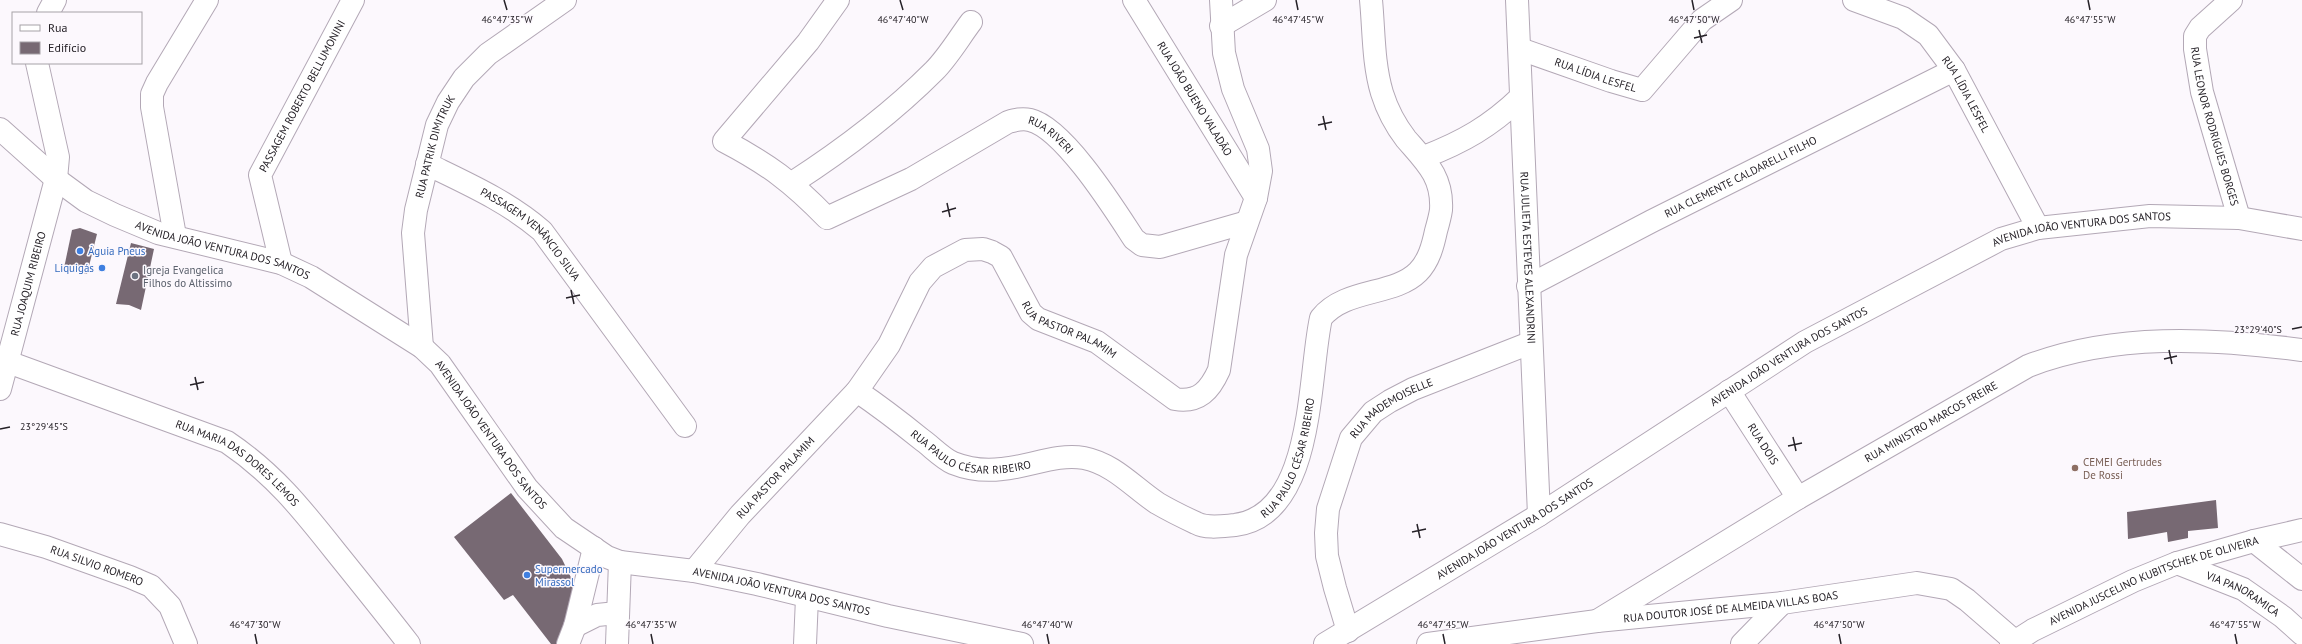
<svg xmlns="http://www.w3.org/2000/svg" width="2302" height="644" viewBox="0 0 2302 644" font-family="'PT Sans',sans-serif">
<rect width="100%" height="100%" fill="#fcf8fd"/>
<g fill="#776973">
<polygon points="80,228 97,234 87,274 64,268 72,230"/>
<polygon points="131,243 154,249 141,310 129,305 116,304"/>
<polygon points="511,493 562,559 577,590 556,644 551,644 513,595 504,600 454,537"/>
<polygon points="2216,500 2218,528 2188,531 2188,538 2168,542 2167,532 2128,539 2127,512"/>
</g>
<g fill="none" stroke-linecap="round" stroke-linejoin="round">
<g stroke="#b3a8b6" stroke-width="24">
<g id="minor">
<path id="s1" d="M838 0 808 42 724 141C768 164 792 182 827 218L911 179 1008 122C1015 120 1022 118 1030 120 1064 128 1115 210 1134 239L1142 245 1160 247 1247 222"/>
<path id="s2" d="M1134 0 1256 198"/>
<path id="s3" d="M1517 0 1539 515"/>
<path id="s4" d="M1854 0 1903 18 1928 35 1954 70 2038 228"/>
<path id="s5" d="M2231 0 2200 28 2195 36V49L2202 92 2239 218"/>
<polyline points="48,13 55,0"/>
<polyline points="1221,26 1265,0"/>
<path id="s6" d="M1520 49 1611 81 1642 90 1702 20 1731 0"/>
<path d="M1424 157C1463 142 1491 126 1521 97"/>
<path id="s7" d="M427 164C468 184 507 201 542 231L685 426"/>
<path d="M792 183C840 152 893 112 934 71 948 57 959 38 971 22"/>
<polyline points="175,236 152,107 152,94 157,83 207,0"/>
<path id="s8" d="M281 263 260 175 353 0"/>
<path id="s9" d="M1528 286 1652 221 1954 70"/>
<path id="s10" d="M422 347 413 233 416 210 437 125 448 102 464 78 488 54 565 0"/>
<path id="s11" d="M8 362 227 442C273 473 301 508 335 551 360 582 385 613 409 644"/>
<path id="s12" d="M0 389 56 179 58 157 37 63"/>
<path id="s13" d="M857 391C879 406 900 422 921 439 931 446 942 458 953 463 968 469 986 471 1002 469 1029 467 1057 453 1084 458 1114 464 1133 487 1157 503 1169 510 1183 517 1196 523 1207 529 1223 526 1235 525 1315 515 1308 376 1321 318 1345 288 1394 296 1418 272 1429 261 1433 245 1436 231 1438 224 1440 217 1441 210 1443 177 1426 162 1406 139 1396 126 1387 109 1382 93 1373 63 1374 31 1371 0"/>
<path id="s14" d="M1729 391 1798 498"/>
<path id="s15" d="M0 534 46 547 130 577 151 586 170 606 186 644"/>
<polyline points="2254,541 2302,579"/>
<path id="s16" d="M2177 563 2243 589 2283 617 2302 634"/>
<path id="s17" d="M694 571 740 515 857 391 889 345 920 282 933 267 965 250 983 249 992 252 1001 257 1031 313 1038 319 1097 342 1175 399C1199 403 1210 390 1219 370L1236 255 1256 198 1261 171 1258 149 1233 89 1224 53 1221 0"/>
<path id="s18" d="M1597 621 1798 498 2028 366C2113 333 2212 338 2302 350"/>
<polyline points="575,626 597,615 617,613"/>
<path id="s19" d="M1348 631 1335 588 1327 556 1326 533 1328 509 1351 438 1373 412 1390 401 1413 389 1530 343"/>
<polyline points="568,644 575,626 594,548"/>
<polyline points="805,644 807,598"/>
<path id="s20" d="M1428 644 1597 621 1782 603 1917 583 1951 589 1967 600 2018 644"/>
<polyline points="1742,644 1782,603"/>
<path id="s21" d="M2011 644 2033 630 2133 581 2177 563 2254 541 2302 530"/>
</g>
</g>
<g stroke="#b3a8b6" stroke-width="24">
<g id="major">
<path id="s22" d="M0 129 56 179 86 201 115 215 158 233 281 263 311 277 422 347 440 364 527 488 564 528 607 557 620 562 694 571 757 584 888 616 1022 644"/>
<polyline points="617,644 620,562"/>
<path id="s23" d="M1325 644 1539 515 1805 342 2001 239 2038 228 2150 216 2239 218 2302 229"/>
</g>
</g>
<use href="#minor" stroke="#fff" stroke-width="22"/>
<use href="#major" stroke="#fff" stroke-width="22"/>
</g>
<path fill="none" stroke="#252127" stroke-width="1.5" d="M504 0 507 10M900 0 903 10M1296 0 1298 10M1692 0 1694 10M2088 0 2090 10M1699 30 1702 43M1694 38 1707 35M1323 116 1326 130M1318 125 1332 122M947 203 950 217M942 212 956 208M571 290 574 304M566 298 580 295M2292 329 2302 327M2169 350 2172 364M2164 359 2177 356M195 377 198 390M190 385 204 382M0 429 10 427M1793 437 1796 451M1788 446 1802 443M1417 524 1420 538M1412 532 1426 529M255 634 257 644M651 634 653 644M1047 634 1049 644M1443 634 1445 644M1839 634 1841 644M2235 634 2237 644"/>
<g fill="#3f7fe0" stroke="#fcf8fd" stroke-width="1.5">
<circle cx="80" cy="251" r="4"/>
<circle cx="102" cy="268" r="4"/>
<circle cx="527" cy="575" r="4"/>
</g>
<circle fill="#6b7280" stroke="#fcf8fd" stroke-width="1.5" cx="135" cy="276" r="4"/>
<circle fill="#8d6e63" stroke="#fcf8fd" stroke-width="1.5" cx="2075" cy="468" r="4"/>
<g text-anchor="middle" stroke-width="3" stroke-linejoin="round" paint-order="stroke">
<g font-size="11" fill="#252127" stroke="#fcf8fd">
<text dy="4" stroke="none"><textPath href="#s6" startOffset="80">RUA LÍDIA LESFEL</textPath></text>
<text dy="4" stroke="none"><textPath href="#s4" startOffset="153">RUA LÍDIA LESFEL</textPath></text>
<text dy="4" stroke="none"><textPath href="#s8" startOffset="180">PASSAGEM ROBERTO BELLUMONINI</textPath></text>
<text dy="4" stroke="none"><textPath href="#s2" startOffset="116">RUA JOÃO BUENO VALADÃO</textPath></text>
<text dy="4" stroke="none"><textPath href="#s5" startOffset="144">RUA LEONOR RODRIGUES BORGES</textPath></text>
<text dy="4" stroke="none"><textPath href="#s1" startOffset="564">RUA RIVERI</textPath></text>
<text dy="4" stroke="none"><textPath href="#s10" startOffset="204">RUA PATRIK DIMITRUK</textPath></text>
<text dy="4" stroke="none"><textPath href="#s9" startOffset="239">RUA CLEMENTE CALDARELLI FILHO</textPath></text>
<text dy="4" stroke="none"><textPath href="#s23" startOffset="870">AVENIDA JOÃO VENTURA DOS SANTOS</textPath></text>
<text dy="4" stroke="none"><textPath href="#s7" startOffset="127">PASSAGEM VENÂNCIO SILVA</textPath></text>
<text dy="4" stroke="none"><textPath href="#s22" startOffset="258">AVENIDA JOÃO VENTURA DOS SANTOS</textPath></text>
<text dy="4" stroke="none"><textPath href="#s3" startOffset="258">RUA JULIETA ESTEVES ALEXANDRINI</textPath></text>
<text dy="4" stroke="none"><textPath href="#s12" startOffset="109">RUA JOAQUIM RIBEIRO</textPath></text>
<text dy="4" stroke="none"><textPath href="#s17" startOffset="568">RUA PASTOR PALAMIM</textPath></text>
<text dy="4" stroke="none"><textPath href="#s23" startOffset="546">AVENIDA JOÃO VENTURA DOS SANTOS</textPath></text>
<text dy="4" stroke="none"><textPath href="#s19" startOffset="251">RUA MADEMOISELLE</textPath></text>
<text dy="4" stroke="none"><textPath href="#s18" startOffset="389">RUA MINISTRO MARCOS FREIRE</textPath></text>
<text dy="4" stroke="none"><textPath href="#s22" startOffset="594">AVENIDA JOÃO VENTURA DOS SANTOS</textPath></text>
<text dy="4" stroke="none"><textPath href="#s14" startOffset="63">RUA DOIS</textPath></text>
<text dy="4" stroke="none"><textPath href="#s13" startOffset="134">RUA PAULO CÉSAR RIBEIRO</textPath></text>
<text dy="4" stroke="none"><textPath href="#s13" startOffset="517">RUA PAULO CÉSAR RIBEIRO</textPath></text>
<text dy="4" stroke="none"><textPath href="#s11" startOffset="253">RUA MARIA DAS DORES LEMOS</textPath></text>
<text dy="4" stroke="none"><textPath href="#s17" startOffset="124">RUA PASTOR PALAMIM</textPath></text>
<text dy="4" stroke="none"><textPath href="#s23" startOffset="222">AVENIDA JOÃO VENTURA DOS SANTOS</textPath></text>
<text dy="4" stroke="none"><textPath href="#s15" startOffset="102">RUA SILVIO ROMERO</textPath></text>
<text dy="4" stroke="none"><textPath href="#s21" startOffset="157">AVENIDA JUSCELINO KUBITSCHEK DE OLIVEIRA</textPath></text>
<text dy="4" stroke="none"><textPath href="#s22" startOffset="943">AVENIDA JOÃO VENTURA DOS SANTOS</textPath></text>
<text dy="4" stroke="none"><textPath href="#s16" startOffset="73">VIA PANORAMICA</textPath></text>
<text dy="4" stroke="none"><textPath href="#s20" startOffset="305">RUA DOUTOR JOSÉ DE ALMEIDA VILLAS BOAS</textPath></text>
</g>
<g font-size="11" fill="#366cbe" stroke="#fcf8fd" text-anchor="start">
<text x="88" y="255">Águia Pneus</text>
<text x="94" y="272" text-anchor="end">Liquigás</text>
<text x="535" y="573">Supermercado<tspan x="535" dy="13">Mirassol</tspan></text>
</g>
<g font-size="11" fill="#5b616d" stroke="#fcf8fd" text-anchor="start">
<text x="143" y="274">Igreja Evangelica<tspan x="143" dy="13">Filhos do Altissimo</tspan></text>
</g>
<g font-size="11" fill="#785e54" stroke="#fcf8fd" text-anchor="start">
<text x="2083" y="466">CEMEI Gertrudes<tspan x="2083" dy="13">De Rossi</tspan></text>
</g>
</g>
<g font-size="10" text-anchor="middle" fill="#252127" stroke="#fcf8fd" stroke-width="3" stroke-linejoin="round" paint-order="stroke">
<text x="507" y="23">46°47'35"W</text>
<text x="903" y="23">46°47'40"W</text>
<text x="1298" y="23">46°47'45"W</text>
<text x="1694" y="23">46°47'50"W</text>
<text x="2090" y="23">46°47'55"W</text>
<text x="2258" y="333">23°29'40"S</text>
<text x="44" y="430">23°29'45"S</text>
<text x="255" y="628">46°47'30"W</text>
<text x="651" y="628">46°47'35"W</text>
<text x="1047" y="628">46°47'40"W</text>
<text x="1443" y="628">46°47'45"W</text>
<text x="1839" y="628">46°47'50"W</text>
<text x="2235" y="628">46°47'55"W</text>
</g>
<rect x="12" y="12" width="130" height="52" fill="#fcf8fd" stroke="#a6a2a7"/>
<rect x="20" y="25" width="20" height="6" fill="#ffffff" stroke="#a6a2a7"/>
<text x="48" y="32" font-size="12" fill="#252127">Rua</text>
<rect x="20" y="42" width="20" height="12" fill="#776973" stroke="#a6a2a7"/>
<text x="48" y="52" font-size="12" fill="#252127">Edifício</text>
</svg>
